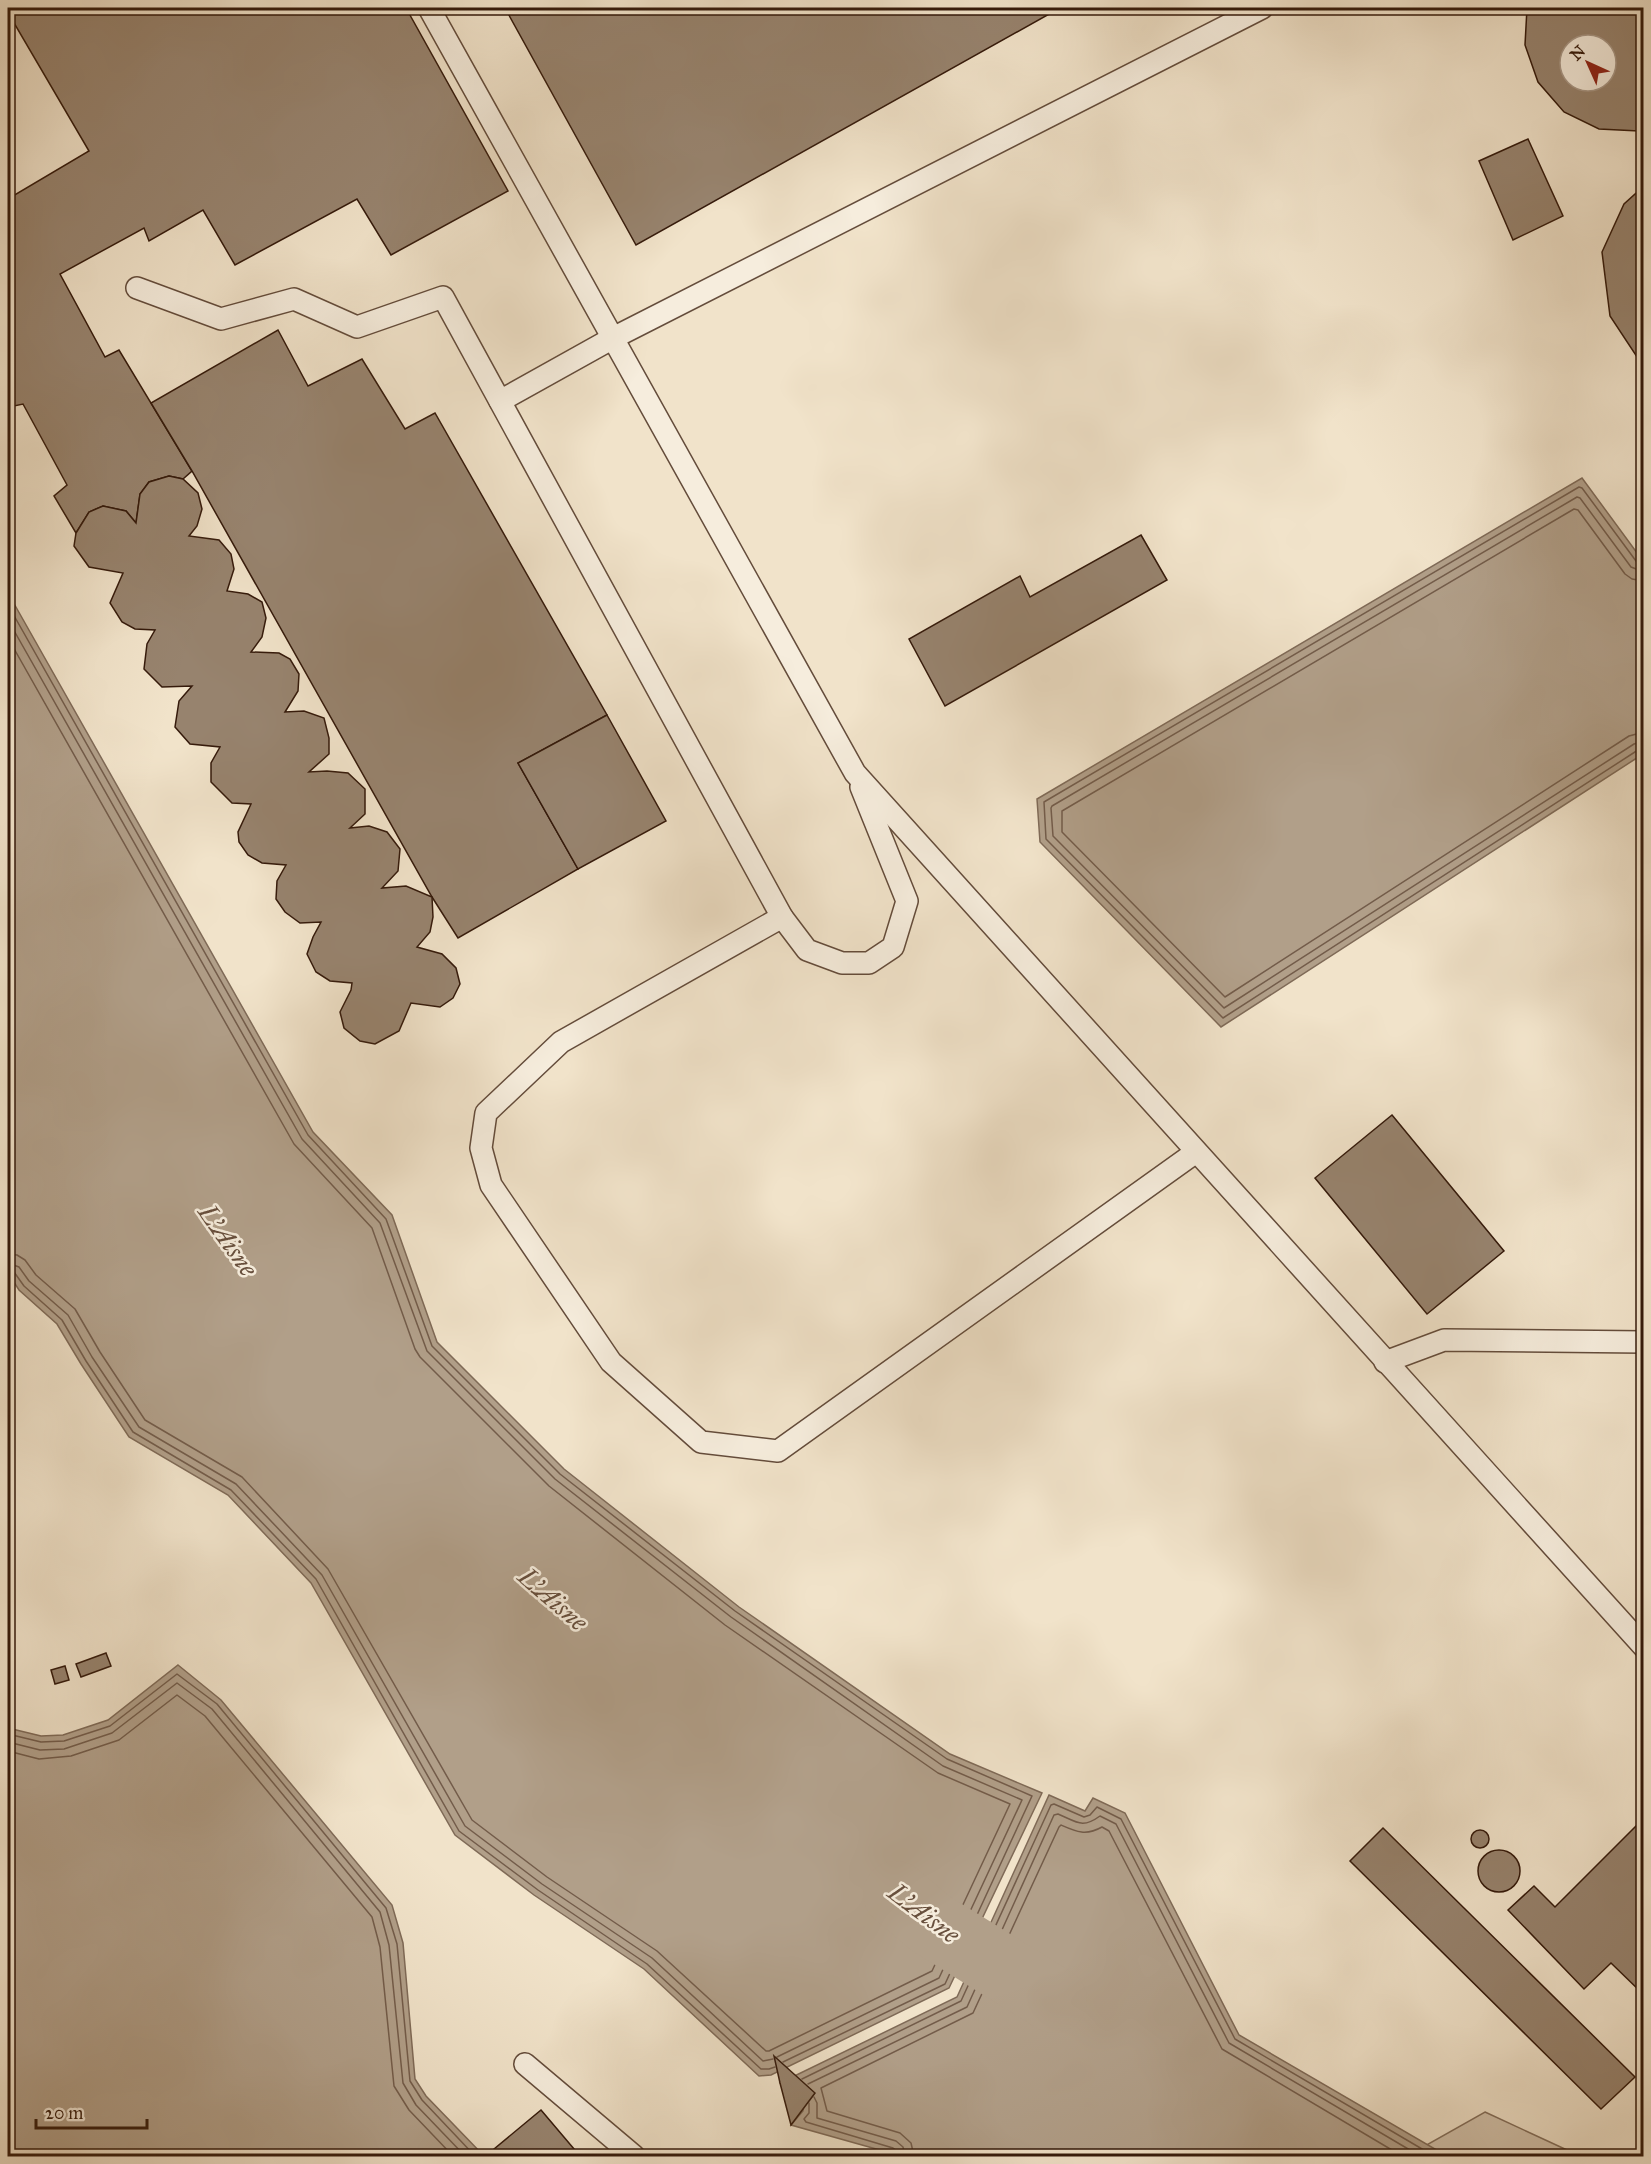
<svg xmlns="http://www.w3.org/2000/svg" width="1651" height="2164" viewBox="0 0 1651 2164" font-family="'IM FELL Great Primer',serif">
<rect width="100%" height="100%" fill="#f1e3ca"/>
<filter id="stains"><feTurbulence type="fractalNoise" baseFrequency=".00333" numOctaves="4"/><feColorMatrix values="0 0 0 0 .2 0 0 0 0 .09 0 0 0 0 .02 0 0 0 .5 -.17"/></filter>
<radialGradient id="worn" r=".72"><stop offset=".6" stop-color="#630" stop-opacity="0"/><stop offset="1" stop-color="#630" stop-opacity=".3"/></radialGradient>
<polygon fill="#d1c1aa" stroke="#836e5a" stroke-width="1.5" points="1485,2112 1580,2156 1407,2156"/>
<g fill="#b19f89" stroke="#7f6a57" stroke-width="1.5">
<polygon points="1582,478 1643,561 1643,754 1221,1027 1040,842 1037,799"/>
<polygon points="8,593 313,1132 392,1215 437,1342 564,1469 739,1607 950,1754 1042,1793 949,1988 771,2075 759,2076 644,1969 534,1895 455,1835 311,1583 228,1495 129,1437 81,1364 57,1324 19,1290 8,1273"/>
<polygon points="178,1665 221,1700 392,1905 403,1943 415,2079 426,2096 484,2156 8,2156 8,1728 41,1736 63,1735 108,1720"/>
<polygon points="1049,1795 1085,1811 1093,1798 1125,1813 1239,2035 1447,2156 901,2156 791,2125 803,2111 804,2105 780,2083 957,1997"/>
</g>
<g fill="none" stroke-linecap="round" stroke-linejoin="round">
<g stroke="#735c4a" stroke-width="1.5">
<polyline points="1644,564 1636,561 1582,488 1579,487 1044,802 1046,839 1223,1018 1638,750 1644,749"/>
<polyline points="1644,572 1631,567 1580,498 1577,497 1052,806 1051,808 1053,836 1224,1008 1634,744 1644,741"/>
<polyline points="1644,581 1632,579 1625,574 1578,510 1574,509 1062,811 1062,832 1225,997 1629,736 1644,732"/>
<polyline points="8,605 308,1135 386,1219 432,1346 560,1474 735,1611 947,1759 1032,1796 945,1984 783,2062"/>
<polyline points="8,620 302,1139 380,1223 427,1351 555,1479 731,1617 943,1766 1022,1800 939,1978 777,2057"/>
<polyline points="8,638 294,1144 372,1228 415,1349 420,1357 549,1486 725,1625 938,1773 1010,1804 932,1971 769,2051 766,2051 657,1951 547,1877 472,1820 328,1569 242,1477 145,1420 100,1352 75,1309 36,1275 25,1260 17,1255 8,1254"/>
<polyline points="8,1263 19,1267 29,1281 68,1315 92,1357 139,1427 236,1484 322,1575 465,1826 542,1884 652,1958 763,2061 773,2059"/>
<polyline points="8,1270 14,1272 24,1286 62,1320 86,1361 133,1432 231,1490 316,1579 459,1831 538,1890 647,1964 761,2069 769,2069 775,2067"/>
<polyline points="8,1734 41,1742 64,1741 110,1726 177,1674 217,1704 386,1908 397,1944 410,2081 422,2100 475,2156"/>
<polyline points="8,1742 40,1750 64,1749 112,1733 177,1683 212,1709 380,1912 389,1945 403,2083 416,2105 465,2156"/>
<polyline points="8,1751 39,1759 71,1756 119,1740 177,1695 205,1716 372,1917 380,1947 394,2086 409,2110 453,2156"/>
<polyline points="802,2079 961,2001 1051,1805 1054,1804 1084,1817 1090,1815 1097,1807 1121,1819 1235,2039 1434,2156"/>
<path d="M808 2084 967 2007 1054 1815 1058 1814C1077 1822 1082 1829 1100 1816L1116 1824 1229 2043 1420 2156"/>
<polyline points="814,2097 817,2103 817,2118 896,2141 903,2147 905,2156"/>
<polyline points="809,2103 809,2113 804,2119 806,2122 893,2148 897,2151 897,2156"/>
<path d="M914 2156 911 2143 900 2133 827 2111 821 2088 973 2013 1059 1827 1061 1825C1077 1832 1086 1836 1102 1827L1109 1831 1222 2049 1402 2156"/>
</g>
<polyline stroke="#b19f89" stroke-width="66" points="896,1894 930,1923 1054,2000"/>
</g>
<g fill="#97836e" stroke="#351a0b" stroke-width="1.5" fill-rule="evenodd">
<polygon points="8,8 406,8 508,191 391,255 357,199 235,265 203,210 149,241 144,228 60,274 105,357 119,350 192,471 183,479 169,476 149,482 140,494 136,523 126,511 103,506 89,512 76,533 54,496 67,485 23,404 14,406 8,394 8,188 13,196 89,151 10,16 8,17"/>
<polygon points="505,8 1060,8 636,245"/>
<path d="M1527 8H1644V129L1639 131 1599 129 1564 112 1538 82 1525 45ZM1570 45H1606V81H1570Z"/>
<polygon points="1528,139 1563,216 1513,240 1479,161"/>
<polygon points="1644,186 1644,362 1639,360 1610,316 1602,252 1624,204"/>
<polygon points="278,330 308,386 362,359 405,429 435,413 607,715 518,763 578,869 458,938 432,897 192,471 151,403"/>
<polygon points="169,476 183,479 198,493 202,509 197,526 189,536 219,540 231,554 234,569 227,591 248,594 262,602 266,618 262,637 251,652 279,653 290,659 299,674 298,691 285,712 304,711 324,718 329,738 329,754 309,772 327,771 348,773 365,789 365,814 350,828 369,826 387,832 400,849 398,871 382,888 406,886 432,897 433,917 430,932 417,947 442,954 456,968 460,984 453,998 440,1007 411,1003 399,1031 375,1044 360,1041 344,1028 340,1012 351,990 352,983 330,981 316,972 307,954 313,937 321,922 300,923 285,912 276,899 277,881 286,865 262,863 248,855 239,842 238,832 251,804 232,803 211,782 211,763 220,747 190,744 175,727 179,701 192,686 162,687 144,669 147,644 155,630 135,629 122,622 110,603 123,573 89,567 74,546 76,533 89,512 103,506 126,511 136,523 140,494 149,482"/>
<polygon points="1141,535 1167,580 945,706 909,639 1020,576 1030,597"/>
<polygon points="607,715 666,821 578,869 518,763"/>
<polygon points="1392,1115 1504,1251 1427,1314 1315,1178"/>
<polygon points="106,1653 111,1666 81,1677 76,1664"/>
<polygon points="65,1666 69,1680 55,1684 51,1670"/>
<polygon points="1644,1818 1644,1995 1611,1963 1584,1989 1508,1910 1534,1886 1555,1907"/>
<polygon points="1383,1828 1635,2077 1601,2109 1350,1861"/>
<circle cx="1480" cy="1839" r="9"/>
<circle cx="1499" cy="1871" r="21"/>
<polygon points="774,2056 815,2093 791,2125 780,2083"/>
<polygon points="541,2110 580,2156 490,2156 488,2154"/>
</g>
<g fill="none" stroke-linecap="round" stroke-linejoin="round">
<g stroke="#644c3b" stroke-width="24">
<g id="lane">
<polyline points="429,8 855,773 1644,1647"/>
<polyline points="137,288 221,319 294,299 357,327 443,297 782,917 807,950 842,963 869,963 893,947 907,901 861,787"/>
<polyline points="500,401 613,338 1262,8"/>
<polyline points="782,917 561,1042 486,1113 481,1148 491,1185 611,1362 701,1442 778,1451 1196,1152"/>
<polyline points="1385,1362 1444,1340 1644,1342"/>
<polyline points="525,2064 634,2156"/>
</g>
</g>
<polyline stroke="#351a0b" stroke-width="4" stroke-dasharray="1.5 3" stroke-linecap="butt" points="8,1417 10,1421 8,1422"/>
<use href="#lane" stroke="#f6eddd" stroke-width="21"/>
</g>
<g text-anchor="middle" stroke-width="5" stroke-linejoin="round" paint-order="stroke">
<g font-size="26" font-style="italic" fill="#674f3d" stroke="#f6eddd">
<text transform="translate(228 1240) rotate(55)" y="9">L'Aisne</text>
<text transform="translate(553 1599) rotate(41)" y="9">L'Aisne</text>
<text transform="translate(924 1913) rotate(37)" y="9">L'Aisne</text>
</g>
</g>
<rect width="1651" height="2164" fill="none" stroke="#f1e3ca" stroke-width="30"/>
<rect x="9" y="9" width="1633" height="2146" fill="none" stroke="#351a0b" stroke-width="3"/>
<rect x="15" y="15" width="1621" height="2134" fill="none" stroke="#351a0b" stroke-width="1.5"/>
<g transform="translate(1588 63) rotate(315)"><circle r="28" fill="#f6eddd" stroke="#a99989" stroke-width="1.5"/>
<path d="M0-4.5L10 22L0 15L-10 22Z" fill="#8f2418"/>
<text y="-9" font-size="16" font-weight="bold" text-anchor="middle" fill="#351a0b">N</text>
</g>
<path d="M36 2119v9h111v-9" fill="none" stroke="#351a0b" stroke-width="3"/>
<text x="45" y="2119" font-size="18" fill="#351a0b" stroke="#f6eddd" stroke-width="4.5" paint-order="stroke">20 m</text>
<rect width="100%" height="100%" filter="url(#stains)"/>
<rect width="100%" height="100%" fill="url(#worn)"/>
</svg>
